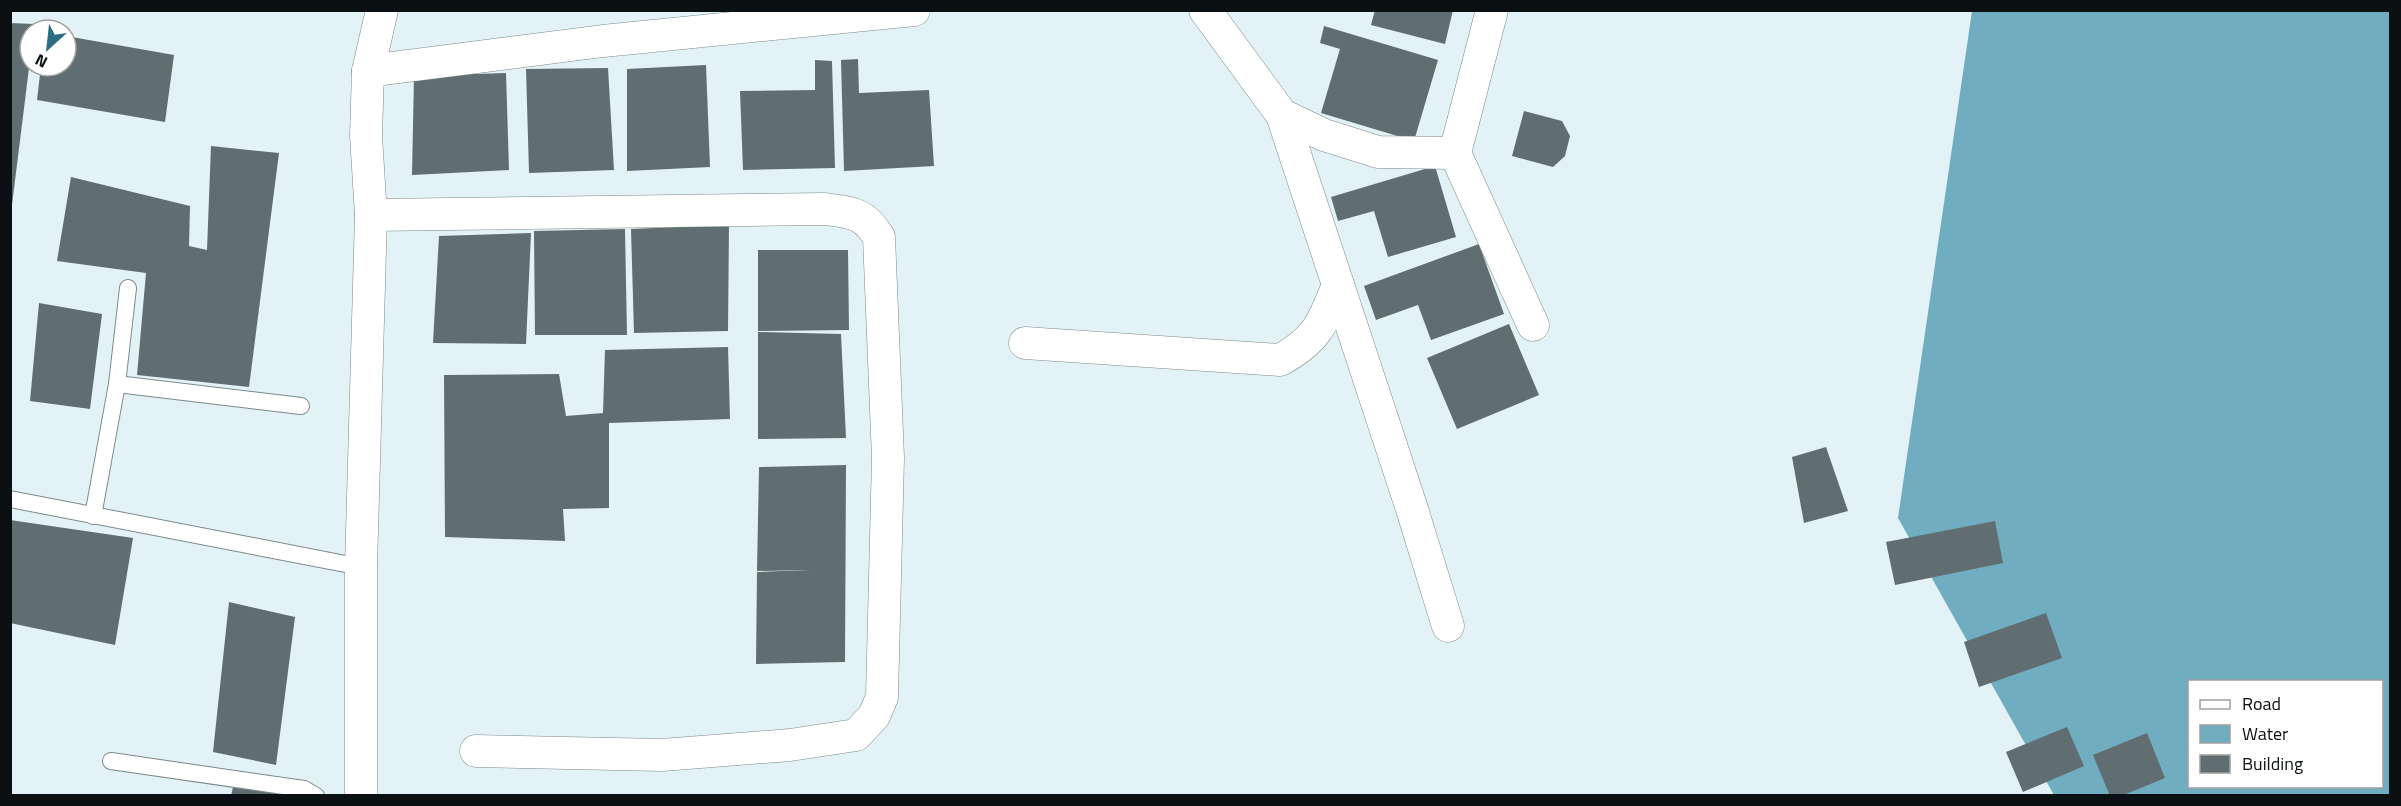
<svg xmlns="http://www.w3.org/2000/svg" width="2401" height="806" viewBox="0 0 2401 806" font-family="'Titillium Web',sans-serif">
<rect width="100%" height="100%" fill="#e3f2f7"/>
<path fill="#70adc1" fill-rule="evenodd" d="M1972 11H2390V795H2054L1898 518ZM2190 682H2382V786H2190Z"/>
<g fill="#606d71">
<polygon points="1375,10 1453,10 1445,44 1371,25"/>
<polygon points="10,23 35,24 34,30 30,30 30,60 12,205"/>
<polygon points="1324,26 1438,60 1414,141 1321,113 1340,49 1320,43"/>
<polygon points="66,36 174,55 165,122 37,100 41,66 66,66"/>
<polygon points="858,59 859,93 929,90 934,166 844,171 841,60"/>
<polygon points="815,60 832,61 835,168 743,170 740,91 815,90"/>
<polygon points="706,65 710,167 627,171 627,69"/>
<polygon points="608,68 614,170 529,173 526,69"/>
<polygon points="506,73 509,170 412,175 414,76"/>
<polygon points="1524,111 1562,121 1570,136 1565,156 1553,167 1512,156"/>
<polygon points="211,146 279,153 249,387 137,375 146,273 57,261 71,177 190,206 189,246 207,250"/>
<polygon points="1435,166 1456,237 1388,257 1374,211 1338,221 1331,197"/>
<polygon points="729,225 728,331 634,333 631,229"/>
<polygon points="625,229 627,335 535,335 534,231"/>
<polygon points="531,233 526,344 433,343 439,236"/>
<polygon points="1479,244 1504,314 1431,340 1418,305 1376,320 1364,286"/>
<polygon points="758,250 848,250 849,330 758,331"/>
<polygon points="39,303 102,314 90,409 30,401"/>
<polygon points="1509,324 1539,395 1457,429 1427,358"/>
<polygon points="758,332 841,334 846,438 758,439"/>
<polygon points="728,347 730,419 609,423 609,508 563,509 565,541 445,537 444,375 559,374 566,416 603,413 605,350"/>
<polygon points="1826,447 1848,511 1804,523 1792,457"/>
<polygon points="846,465 845,662 756,664 757,572 810,570 757,571 759,467"/>
<polygon points="10,520 133,538 115,645 10,623"/>
<polygon points="1995,521 2003,563 1895,585 1886,542"/>
<polygon points="229,602 295,617 276,765 213,752"/>
<polygon points="2046,613 2062,658 1979,687 1964,642"/>
<polygon points="2067,727 2084,766 2023,792 2006,752"/>
<polygon points="2147,733 2165,778 2121,796 2110,796 2093,755"/>
<polygon points="233,787 281,794 280,796 231,796"/>
</g>
<g fill="none" stroke-linecap="round" stroke-linejoin="round">
<g stroke="#7c898d" stroke-width="18">
<g id="lane">
<polyline points="117,384 301,406"/>
<polyline points="10,499 361,567"/>
<polyline points="93,516 117,384 128,288"/>
<polyline points="111,761 304,789 316,796"/>
</g>
</g>
<g stroke="#7c898d" stroke-width="33">
<g id="street">
<polyline points="1205,10 1282,115 1324,135 1378,152 1455,153"/>
<polyline points="1492,10 1455,153 1533,325"/>
<polyline points="368,71 603,41 914,10"/>
<polyline points="1282,115 1412,509 1448,626"/>
<path d="M371 215 825 209C853 213 863 212 879 237L888 458 882 697 874 716 856 735 790 745 662 755 476 751"/>
<path d="M1025 343 1280 360C1317 340 1323 323 1338 285"/>
<polyline points="361,796 361,567 371,215 366,136 368,71 382,10"/>
</g>
</g>
<use href="#lane" stroke="#fff" stroke-width="16"/>
<use href="#street" stroke="#fff" stroke-width="32"/>
</g>
<rect width="2401" height="806" fill="none" stroke="#0b1012" stroke-width="24"/>
<rect x="2188" y="680" width="195" height="108" fill="#ffffff" stroke="#9d9fa0" stroke-width="1.5"/>
<rect x="2200" y="700" width="30" height="9" fill="#ffffff" stroke="#9d9fa0" stroke-width="1.5"/>
<text x="2242" y="710" font-size="18" fill="#0b1012">Road</text>
<rect x="2200" y="725" width="30" height="18" fill="#70adc1" stroke="#9d9fa0" stroke-width="1.5"/>
<text x="2242" y="740" font-size="18" fill="#0b1012">Water</text>
<rect x="2200" y="755" width="30" height="18" fill="#606d71" stroke="#9d9fa0" stroke-width="1.5"/>
<text x="2242" y="770" font-size="18" fill="#0b1012">Building</text>
<g transform="translate(48 48) rotate(207)"><circle r="28" fill="#ffffff" stroke="#9d9fa0" stroke-width="1.5"/>
<path d="M0-4.5L10 22L0 15L-10 22Z" fill="#2d6d81"/>
<text y="-9" font-size="16" font-weight="bold" text-anchor="middle" fill="#0b1012">N</text>
</g>
</svg>
